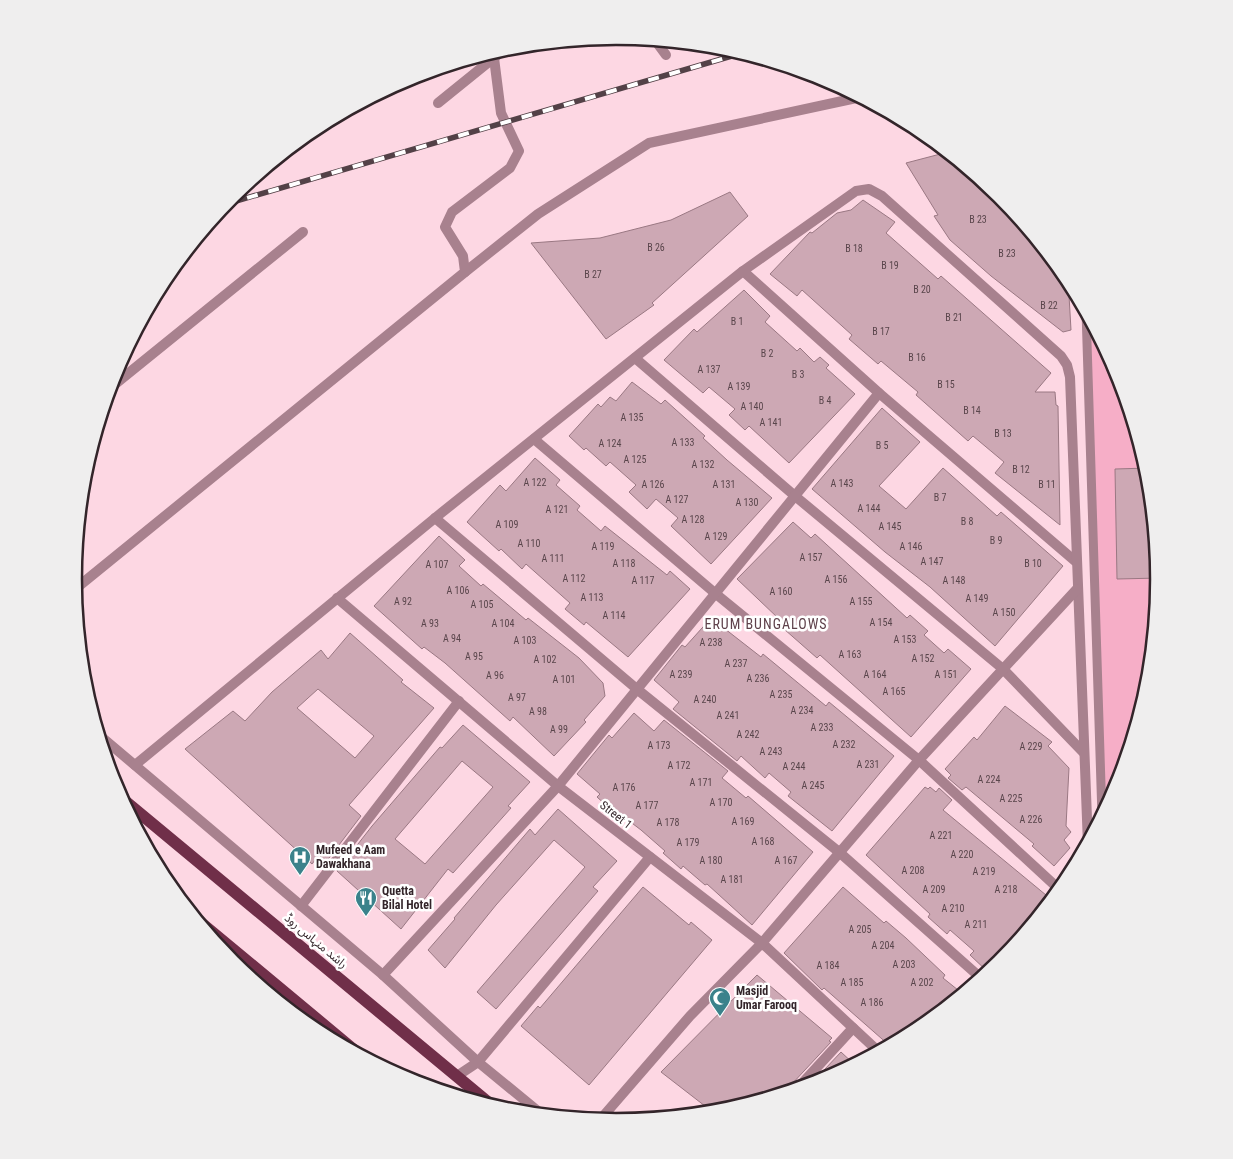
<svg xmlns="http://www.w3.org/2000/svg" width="1233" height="1159" viewBox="0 0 1233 1159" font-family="'Roboto Condensed','Noto Sans Arabic',sans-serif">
<rect width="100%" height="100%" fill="#fdd7e3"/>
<polygon fill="#f6aec7" points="1084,307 1119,372 1149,474 1160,580 1149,686 1118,788 1102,818"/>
<g fill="#cda8b4" stroke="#9a7883" fill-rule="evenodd">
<polygon points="948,152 1001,196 1068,278 1071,330 1063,332 991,276 950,240 934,216 938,215 906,163"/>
<polygon points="730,192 748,216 652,303 654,305 606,339 531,243 600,238 671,220"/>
<polygon points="863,200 895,222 886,233 938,279 941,276 1051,373 1035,392 1055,392 1056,405 1058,406 1060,525 995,473 1004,462 973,436 968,441 916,395 918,392 881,361 878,364 849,339 852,335 802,290 797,296 770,274 810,232 812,233 837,213 851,210"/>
<polygon points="744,290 770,316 765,322 797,351 800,348 814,362 820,357 829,365 826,368 855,394 789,463 749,426 745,430 729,415 735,409 709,387 703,393 664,360 694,329 697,332"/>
<polygon points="632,382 661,404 665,400 705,436 703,438 727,460 772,498 711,564 671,526 678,518 656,499 647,509 629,492 636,485 610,462 606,466 586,448 584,450 569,436 598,404 601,407 610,397 616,401"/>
<polygon points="882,408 920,442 879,486 906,509 943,468 997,516 1001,512 1063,566 995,646 930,587 885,552 812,489"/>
<polygon points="535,458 560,480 556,485 580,506 577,510 601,531 605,526 667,575 670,571 690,589 628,657 586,622 584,625 565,609 570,603 526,564 522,569 501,549 499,551 467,522 500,485 506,491"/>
<polygon points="1148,468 1160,578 1117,579 1115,469"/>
<polygon points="793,522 811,538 815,534 907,618 910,615 928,631 924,635 944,653 948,649 971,669 911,737 820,655 817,658 776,622 779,619 737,579"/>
<polygon points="439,536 465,560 459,566 481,586 483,584 526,620 528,618 579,658 603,683 605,696 584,720 586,722 554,756 513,717 510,721 445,663 424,647 422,649 374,606"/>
<polygon points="711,618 761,657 763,654 826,706 829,702 894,756 832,831 788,796 791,792 769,773 765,778 741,756 737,761 673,709 679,702 654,680 682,645 685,647"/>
<path d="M350 633 403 680 401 682 434 708 349 805 361 816 326 862 319 855 312 864 185 749 233 711 245 721 272 692 321 650 328 659ZM318 689 374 736 355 758 297 708Z"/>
<polygon points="1005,706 1052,742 1048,746 1069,768 1066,826 1071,832 1064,840 1070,848 1054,866 1032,846 1034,844 966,787 962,790 948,778 951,775 945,769 974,737 977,740"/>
<polygon points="634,713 654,731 664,720 728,771 722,778 746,798 748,796 813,852 752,925 707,884 705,885 683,866 681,869 663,853 665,851 641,830 620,814 618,816 597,797 600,794 577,774 609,735 612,738"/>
<path d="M463 725 530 782 508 806 511 808 453 873 448 869 401 929 337 871 372 826 440 747 442 748ZM462 761 493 787 425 864 395 839Z"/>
<polygon points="925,787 928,789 930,787 936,792 939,788 952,800 943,810 1052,900 1019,937 1021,939 1006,957 989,973 970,955 974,951 950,930 947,934 928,917 930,914 866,855"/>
<polygon points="558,809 617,861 593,887 598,891 496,1009 477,992 585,867 554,840 496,905 445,968 428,950 455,919 454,918 530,829 535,835"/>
<polygon points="643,887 689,925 691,922 712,940 589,1085 521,1026 538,1006 540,1008"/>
<polygon points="843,887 884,923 886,921 906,938 945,975 943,978 963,994 918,1031 890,1046 824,988 822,990 784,953"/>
<polygon points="757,975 832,1038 829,1041 831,1042 791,1085 789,1092 714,1113 661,1072"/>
<polygon points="841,1052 855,1065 824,1082 809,1086"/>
</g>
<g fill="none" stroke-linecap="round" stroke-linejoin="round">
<polyline stroke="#a8818e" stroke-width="9" points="1086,311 1102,817"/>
<g stroke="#a8818e" stroke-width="10">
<polyline points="655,40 666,55"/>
<polyline points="438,103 506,48"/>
<polyline points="743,271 879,393 1075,561"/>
<polyline points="465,272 538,214 649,143 861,97"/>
<polyline points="635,358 795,496 1003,669 1083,752"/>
<polyline points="109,389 303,232"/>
<polyline points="534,439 716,594 919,760 1061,891"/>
<polyline points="435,518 638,690 839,852 982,979"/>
<polyline points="74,590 465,272 463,256 445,227 452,212 510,168 519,151 501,113 494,58"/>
<polyline points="337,598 558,786 762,943 879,1052"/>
<polyline points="98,734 383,975 478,1062 544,1116"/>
<polyline points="135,765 435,518 743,271 856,191 869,189 882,196 1061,356 1067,365 1070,377 1088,845"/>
<polyline points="301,906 459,701"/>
<polyline points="383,975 558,786 879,393"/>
<polyline points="457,1076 478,1062 650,857"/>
<polyline points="796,1090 853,1028"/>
<polyline points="599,1121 690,1016 762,943 919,760 1077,589"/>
</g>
<g stroke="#702f49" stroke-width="12">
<polyline points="119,796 495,1108"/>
<polyline points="194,917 360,1055"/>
</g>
<g stroke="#534147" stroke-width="5.5">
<polyline id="rail" points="226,204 742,53"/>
</g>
<use href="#rail" stroke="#fff" stroke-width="4" stroke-dasharray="11" stroke-linecap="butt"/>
</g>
<defs>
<g id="hospital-pin" transform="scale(1.125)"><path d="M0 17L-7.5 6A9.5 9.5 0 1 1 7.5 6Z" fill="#3b828b" stroke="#fff"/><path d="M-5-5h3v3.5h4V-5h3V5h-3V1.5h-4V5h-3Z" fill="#fff"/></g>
<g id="restaurant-pin" transform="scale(1.125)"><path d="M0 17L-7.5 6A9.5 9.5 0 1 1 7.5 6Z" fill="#3b828b" stroke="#fff"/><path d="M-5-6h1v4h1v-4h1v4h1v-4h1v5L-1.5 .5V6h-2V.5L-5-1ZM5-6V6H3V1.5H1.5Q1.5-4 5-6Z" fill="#fff"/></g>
<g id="mosque-pin" transform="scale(1.125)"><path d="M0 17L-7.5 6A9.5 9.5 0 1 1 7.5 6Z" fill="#3b828b" stroke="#fff"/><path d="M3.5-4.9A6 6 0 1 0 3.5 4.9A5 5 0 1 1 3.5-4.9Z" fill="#fff"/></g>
</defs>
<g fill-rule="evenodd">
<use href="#hospital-pin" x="300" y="857"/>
<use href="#restaurant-pin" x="366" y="898"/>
<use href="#mosque-pin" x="720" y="998"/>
</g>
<g text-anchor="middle" stroke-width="5" stroke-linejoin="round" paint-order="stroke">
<g font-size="10" fill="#5a464c">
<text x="978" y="223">B 23</text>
<text x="656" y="251">B 26</text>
<text x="854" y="252">B 18</text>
<text x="1007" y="257">B 23</text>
<text x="890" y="269">B 19</text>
<text x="593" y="278">B 27</text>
<text x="922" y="293">B 20</text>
<text x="1049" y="309">B 22</text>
<text x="954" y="321">B 21</text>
<text x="737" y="325">B 1</text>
<text x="881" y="335">B 17</text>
<text x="767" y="357">B 2</text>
<text x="917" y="361">B 16</text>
<text x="709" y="373">A 137</text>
<text x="798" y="378">B 3</text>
<text x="946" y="388">B 15</text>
<text x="739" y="390">A 139</text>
<text x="825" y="404">B 4</text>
<text x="752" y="410">A 140</text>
<text x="972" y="414">B 14</text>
<text x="632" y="421">A 135</text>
<text x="771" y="426">A 141</text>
<text x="1003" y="437">B 13</text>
<text x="683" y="446">A 133</text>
<text x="610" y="447">A 124</text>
<text x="882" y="449">B 5</text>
<text x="635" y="463">A 125</text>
<text x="703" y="468">A 132</text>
<text x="1021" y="473">B 12</text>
<text x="535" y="486">A 122</text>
<text x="842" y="487">A 143</text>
<text x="653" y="488">A 126</text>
<text x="724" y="488">A 131</text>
<text x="1047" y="488">B 11</text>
<text x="940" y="501">B 7</text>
<text x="677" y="503">A 127</text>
<text x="747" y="506">A 130</text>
<text x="869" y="512">A 144</text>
<text x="557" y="513">A 121</text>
<text x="693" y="523">A 128</text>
<text x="967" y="525">B 8</text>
<text x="507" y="528">A 109</text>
<text x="890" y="530">A 145</text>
<text x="716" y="540">A 129</text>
<text x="996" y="544">B 9</text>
<text x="529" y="547">A 110</text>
<text x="603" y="550">A 119</text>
<text x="911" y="550">A 146</text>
<text x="811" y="561">A 157</text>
<text x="553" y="562">A 111</text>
<text x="932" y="565">A 147</text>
<text x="624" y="567">A 118</text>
<text x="1033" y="567">B 10</text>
<text x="437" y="568">A 107</text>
<text x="574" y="582">A 112</text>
<text x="836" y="583">A 156</text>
<text x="643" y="584">A 117</text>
<text x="954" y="584">A 148</text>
<text x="458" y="594">A 106</text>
<text x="781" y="595">A 160</text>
<text x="592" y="601">A 113</text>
<text x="977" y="602">A 149</text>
<text x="403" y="605">A 92</text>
<text x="861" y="605">A 155</text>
<text x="482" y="608">A 105</text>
<text x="1004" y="616">A 150</text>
<text x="614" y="619">A 114</text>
<text x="881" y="626">A 154</text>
<text x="430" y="627">A 93</text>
<text x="503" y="627">A 104</text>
<text x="452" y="642">A 94</text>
<text x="905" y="643">A 153</text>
<text x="525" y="644">A 103</text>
<text x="711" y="646">A 238</text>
<text x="850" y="658">A 163</text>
<text x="474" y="660">A 95</text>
<text x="923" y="662">A 152</text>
<text x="545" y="663">A 102</text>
<text x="736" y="667">A 237</text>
<text x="681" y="678">A 239</text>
<text x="875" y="678">A 164</text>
<text x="946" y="678">A 151</text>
<text x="495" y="679">A 96</text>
<text x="758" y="682">A 236</text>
<text x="564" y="683">A 101</text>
<text x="894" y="695">A 165</text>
<text x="781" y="698">A 235</text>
<text x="517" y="701">A 97</text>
<text x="705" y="703">A 240</text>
<text x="802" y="714">A 234</text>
<text x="538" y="715">A 98</text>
<text x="728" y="719">A 241</text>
<text x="822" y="731">A 233</text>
<text x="559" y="733">A 99</text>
<text x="748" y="738">A 242</text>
<text x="844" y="748">A 232</text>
<text x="659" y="749">A 173</text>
<text x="1031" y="750">A 229</text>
<text x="771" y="755">A 243</text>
<text x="868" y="768">A 231</text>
<text x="679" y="769">A 172</text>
<text x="794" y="770">A 244</text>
<text x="989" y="783">A 224</text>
<text x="701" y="786">A 171</text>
<text x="813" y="789">A 245</text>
<text x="624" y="791">A 176</text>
<text x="1011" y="802">A 225</text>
<text x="721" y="806">A 170</text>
<text x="647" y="809">A 177</text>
<text x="1031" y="823">A 226</text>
<text x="743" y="825">A 169</text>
<text x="668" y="826">A 178</text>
<text x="941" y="839">A 221</text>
<text x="763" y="845">A 168</text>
<text x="688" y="846">A 179</text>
<text x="962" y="858">A 220</text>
<text x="711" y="864">A 180</text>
<text x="786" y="864">A 167</text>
<text x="913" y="874">A 208</text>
<text x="984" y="875">A 219</text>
<text x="732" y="883">A 181</text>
<text x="934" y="893">A 209</text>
<text x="1006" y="893">A 218</text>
<text x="953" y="912">A 210</text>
<text x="976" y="928">A 211</text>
<text x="860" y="933">A 205</text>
<text x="883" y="949">A 204</text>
<text x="904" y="968">A 203</text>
<text x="828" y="969">A 184</text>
<text x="852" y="986">A 185</text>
<text x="922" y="986">A 202</text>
<text x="872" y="1006">A 186</text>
</g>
<g font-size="12" fill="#33252a" stroke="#fff">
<text transform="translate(616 815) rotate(38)" y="4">Street 1</text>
<text transform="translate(316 941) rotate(40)" y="4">راشد منہاس روڈ</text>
</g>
<g font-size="12" font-weight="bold" fill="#33252a" stroke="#fff" text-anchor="start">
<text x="316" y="854">Mufeed e Aam<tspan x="316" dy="14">Dawakhana</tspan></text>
<text x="382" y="895">Quetta<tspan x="382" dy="14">Bilal Hotel</tspan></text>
<text x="736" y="995">Masjid<tspan x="736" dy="14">Umar Farooq</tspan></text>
</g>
<g font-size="14" letter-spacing="1" fill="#5e404a" stroke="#fff">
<text x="766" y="629">ERUM BUNGALOWS</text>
</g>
</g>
<path d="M0 0H1233V1159H0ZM82 579a534 534 0 1 1 1068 0a534 534 0 1 1-1068 0Z" fill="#efeeee" fill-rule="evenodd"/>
<path fill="none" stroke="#33252a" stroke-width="2.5" d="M82 579a534 534 0 1 1 1068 0a534 534 0 1 1-1068 0Z"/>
</svg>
